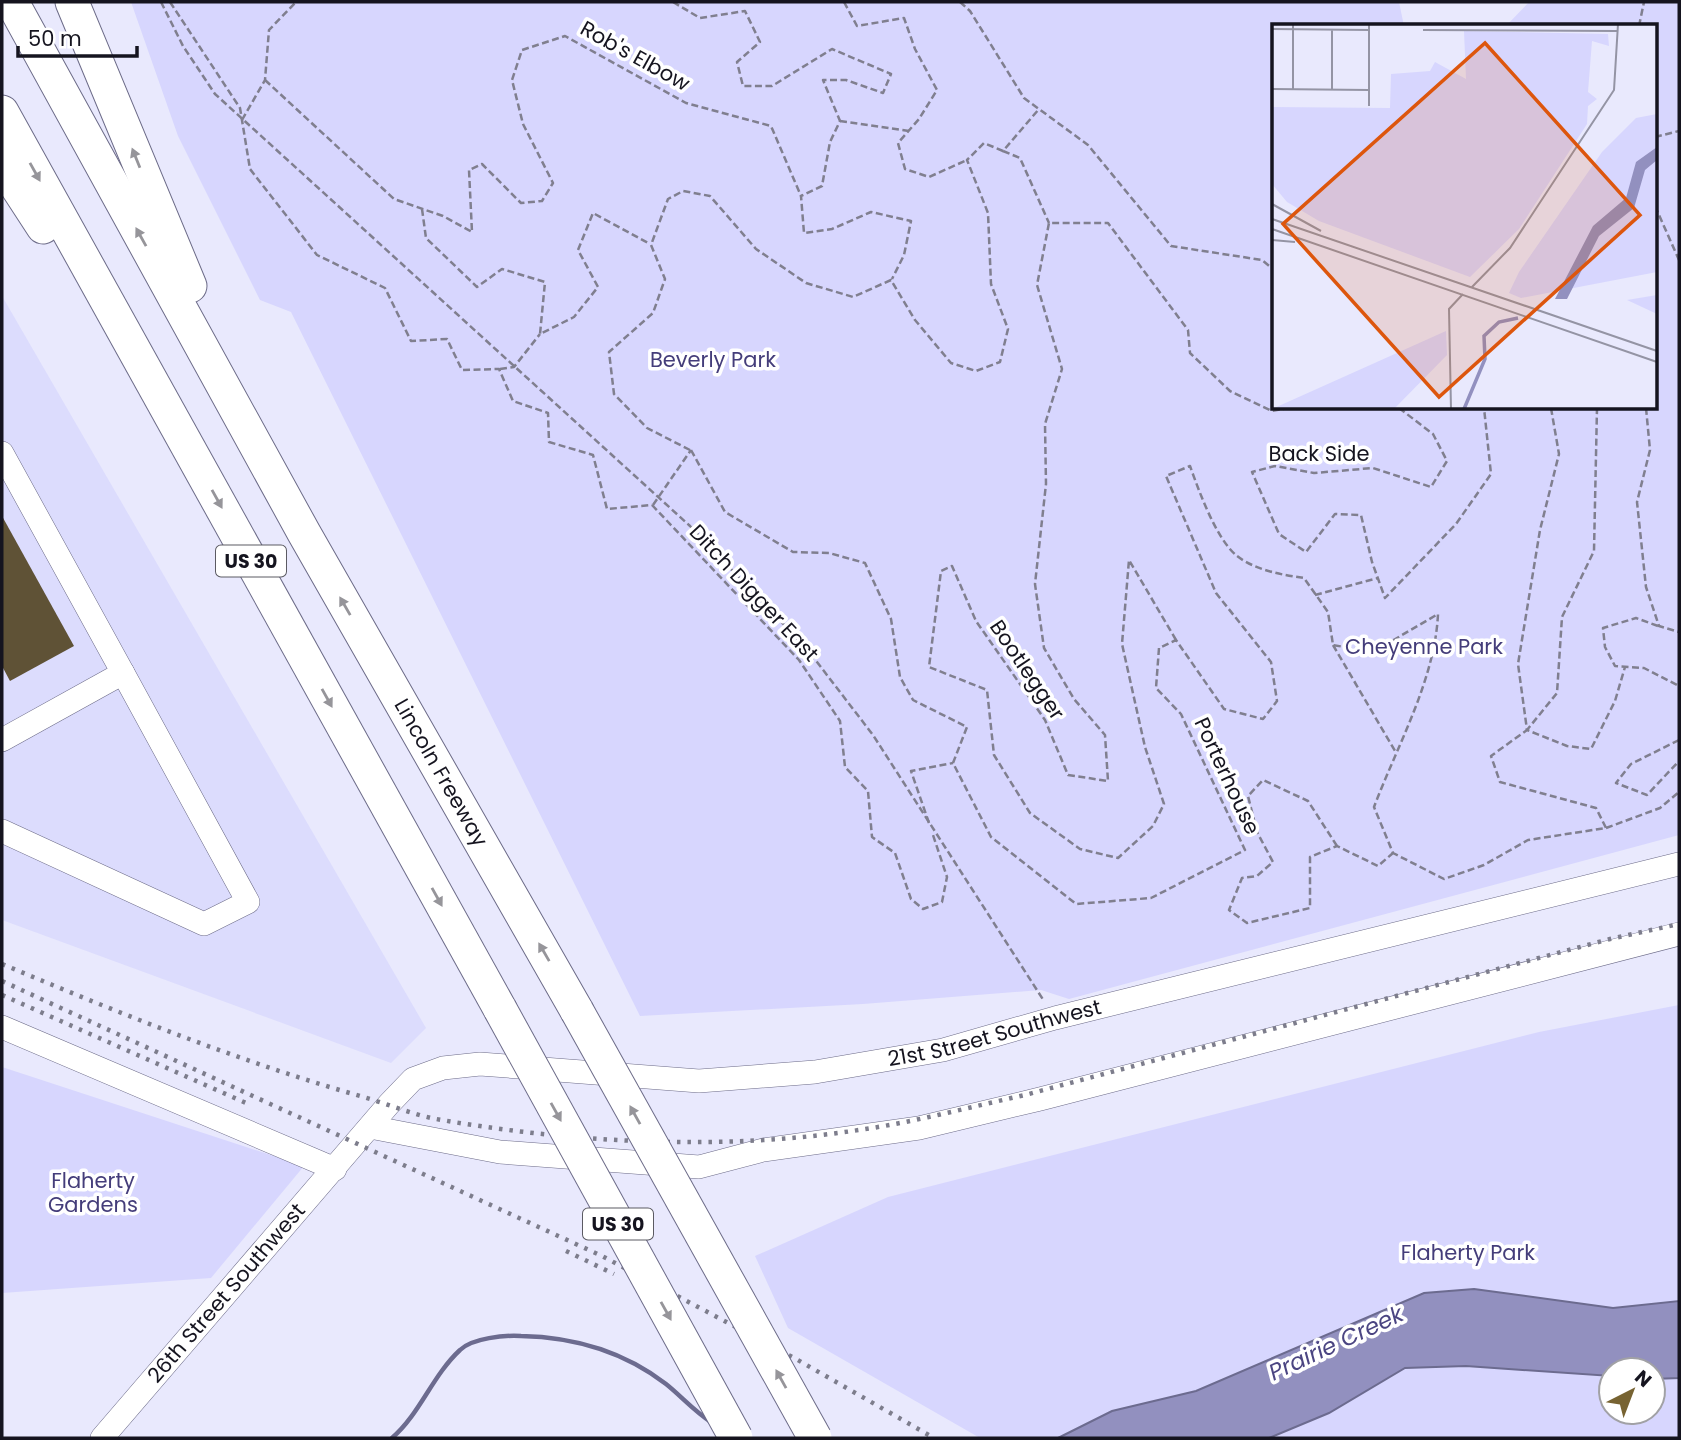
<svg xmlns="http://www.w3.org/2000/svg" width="1681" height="1440" viewBox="0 0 1681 1440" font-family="Poppins,sans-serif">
<rect width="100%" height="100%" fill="#e9e9fd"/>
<polygon fill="#dcdcfd" points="2,296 426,1028 391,1063 2,920"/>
<g fill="#d7d6fe" fill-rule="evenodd">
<polygon points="131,2 1399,2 1404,26 1273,26 1273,408 1655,408 1655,26 1506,26 1529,2 1679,2 1679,835 1069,999 1041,990 863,1004 640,1016 291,312 260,300 178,136"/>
<path d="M1679 1005V1438H980L788 1328 755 1256 888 1197 1539 1032ZM1611 1370H1653V1412H1611Z"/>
<polygon points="2,1067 304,1166 211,1278 2,1293"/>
</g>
<polygon fill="#9290bf" stroke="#6c6b8f" stroke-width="2" points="1474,1289 1613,1308 1679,1301 1679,1378 1653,1379 1653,1370 1611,1370 1611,1376 1466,1366 1405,1368 1329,1413 1269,1438 1058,1438 1112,1411 1196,1391 1424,1293"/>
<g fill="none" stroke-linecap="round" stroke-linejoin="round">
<path stroke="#6c6b8f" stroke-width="4.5" d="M392 1438C420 1414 432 1376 460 1350 472 1338 505 1335 521 1336 574 1337 623 1351 666 1384 681 1396 694 1411 711 1422"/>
</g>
<polygon fill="#5f5236" points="2,516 74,646 10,681 2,666"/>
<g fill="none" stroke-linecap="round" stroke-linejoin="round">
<g stroke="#6c6b88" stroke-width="24">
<g id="minor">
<polyline points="2,453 123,673 2,740"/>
<polyline points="2,831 204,924 248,902 123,673"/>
<polyline points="2,1027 335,1169"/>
<polyline points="370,1127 500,1152 699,1167 763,1150 919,1128 1040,1099 1679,934"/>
<path id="s1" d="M102 1438 389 1104 413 1079 443 1068 480 1064 699 1081 815 1072 943 1050 1055 1018 1679 864"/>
</g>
</g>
<g stroke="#6c6b88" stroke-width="35">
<g id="highway">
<path id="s2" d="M12 2 304 533 577 1011"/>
<polyline points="72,2 190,286"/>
<polyline points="2,112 500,1009"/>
<polyline points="2,164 43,227"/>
</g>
</g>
<g stroke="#807f8f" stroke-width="2.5" stroke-dasharray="7 3.5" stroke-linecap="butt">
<polyline points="161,2 183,46 215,94 690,526 807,649 873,735 1044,1001"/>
<polyline points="170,2 240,108 250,169 317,255 385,288 411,341 447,339 462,370 499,369 513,401 548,413 549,442 593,455 607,509 652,505"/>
<polyline points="673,2 700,18 745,11 760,42 737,62 743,86 772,86 832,49 891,74 883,93 846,80 823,80 840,121 830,142 822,186 801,196 804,233 832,229 871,212 911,221 904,255 892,279"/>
<polyline points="844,2 857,26 904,18 915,49 937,90 919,119 898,143 905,169 929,177 967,160"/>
<polyline points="960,2 970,11 1024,98 1088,145 1171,246 1262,260 1273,269"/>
<polyline points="1639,26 1644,2"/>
<polyline points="265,80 394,199 443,216 472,232 469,170 482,164 521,203 542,201 553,183 523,124 512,80 522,50 565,36 686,103 771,126 801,196"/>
<polyline points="242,120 265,80 269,30 296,2"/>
<polyline points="840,121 909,131"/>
<polyline points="1655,137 1679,131"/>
<polyline points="1003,151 1020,158 1049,223"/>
<polyline points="1655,206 1679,260"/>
<polyline points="422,209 426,238 477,287 502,269 545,282 540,334 574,317 598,287 578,250 593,213 650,244"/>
<polyline points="500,369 514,367 540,334"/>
<polyline points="1399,408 1433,434 1447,461 1431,487 1373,468 1314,473 1275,466 1252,472 1279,534 1306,552 1335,514 1361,515 1372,562 1385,598 1456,524 1491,474 1484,408"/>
<polyline points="1551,408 1559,454 1540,530 1518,664 1527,730 1557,693 1562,617 1594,551 1597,408"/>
<polyline points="1646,408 1650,450 1637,502 1646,587 1659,626 1679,632"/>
<polyline points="690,450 647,428 614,394 609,352 653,313 665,279 651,245 668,199 683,191 710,196 756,249 806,283 853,297 891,280 915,320 951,363 976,371 1000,362 1008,329 991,284 988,213 967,160 984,143 1003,151 1039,109"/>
<path d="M691 450 725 512 793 552 829 553 865 563 891 619 900 677 913 700 967 727 953 763 991 837 1076 904 1151 898 1245 850 1181 714 1156 688 1159 648 1176 640 1224 709 1263 719 1277 701 1271 662 1216 593 1166 476 1190 466C1199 491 1216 539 1237 556 1255 570 1282 575 1304 578L1328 612 1333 645 1373 652 1438 614C1435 680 1397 746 1374 807L1393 853 1444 879 1484 865 1528 840 1606 828 1596 808 1500 782 1491 756 1527 730 1567 746 1591 749 1615 701 1625 667"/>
<polyline points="652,505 799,660 840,721 845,767 868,791 872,837 895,853 911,899 923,909 942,902 947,877 932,832"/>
<polyline points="653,505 691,450"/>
<polyline points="1315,595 1378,578"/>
<polyline points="1658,626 1636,618 1603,628 1605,647 1615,666 1644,668 1679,686"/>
<polyline points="1176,640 1129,560 1122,644 1145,747 1164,804 1153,826 1118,858 1080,849 1030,813 994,755 987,690 929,667 941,571 952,566 976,621 1045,720 1068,775 1108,781 1105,735 1074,699 1044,648 1035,584 1046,484 1045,424 1062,369 1037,285 1049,223 1108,223 1188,330 1190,353 1230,391 1272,411 1288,408"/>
<polyline points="1333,645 1395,751"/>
<polyline points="1679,740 1631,764 1616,783 1647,795 1679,761"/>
<polyline points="929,823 911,771 953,763"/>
<polyline points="1606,828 1660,808 1679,792"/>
<polyline points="1337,846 1308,801 1263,780 1248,796 1257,832 1273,862 1257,876 1242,878 1229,910 1247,923 1310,908 1310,857 1337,846 1378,866 1393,853"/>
</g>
<use href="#minor" stroke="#fff" stroke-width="23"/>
<use href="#highway" stroke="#fff" stroke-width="33"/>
<g stroke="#7d7d8c" stroke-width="4.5" stroke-dasharray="3.5 7" stroke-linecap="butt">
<path d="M2 964C119 1013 238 1061 360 1096 385 1103 411 1114 436 1119 573 1143 722 1151 859 1130 915 1122 970 1107 1025 1095L1610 939 1679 924"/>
<polyline points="2,981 602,1256 796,1359 934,1438"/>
<polyline points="2,995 246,1103"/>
<polyline points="566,1251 614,1274"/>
</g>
<g stroke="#6c6b88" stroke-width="35" stroke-linecap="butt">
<g id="highway-bridge">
<polyline points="500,1009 736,1438"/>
<polyline points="577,1011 815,1438"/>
</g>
</g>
<use href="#highway-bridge" stroke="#fff" stroke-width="33"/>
</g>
<defs><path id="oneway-solid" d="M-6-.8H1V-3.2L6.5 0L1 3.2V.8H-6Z" transform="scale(1.75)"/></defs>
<g fill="#96959a">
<use href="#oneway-solid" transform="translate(136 158) rotate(-112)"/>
<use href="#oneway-solid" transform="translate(35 172) rotate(61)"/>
<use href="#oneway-solid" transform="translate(141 237) rotate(-119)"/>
<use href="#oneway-solid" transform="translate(217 499) rotate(61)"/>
<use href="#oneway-solid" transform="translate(345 606) rotate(-120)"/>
<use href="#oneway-solid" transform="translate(327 698) rotate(61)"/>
<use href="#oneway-solid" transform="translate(437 897) rotate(61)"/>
<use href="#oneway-solid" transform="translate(544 952) rotate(-120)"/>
<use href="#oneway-solid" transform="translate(556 1112) rotate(61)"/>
<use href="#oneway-solid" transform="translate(635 1115) rotate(-119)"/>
<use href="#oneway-solid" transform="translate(666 1311) rotate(61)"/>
<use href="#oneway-solid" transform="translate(781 1379) rotate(-119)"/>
</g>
<g text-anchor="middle" stroke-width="7" stroke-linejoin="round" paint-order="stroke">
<g fill="#fff" stroke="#5b5a62" stroke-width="2">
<rect x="216" y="545.5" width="70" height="31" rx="5"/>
<rect x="583" y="1208.5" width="70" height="31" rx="5"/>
</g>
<g font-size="19" font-weight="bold" fill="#15141f">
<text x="251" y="568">US 30</text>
<text x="618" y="1231">US 30</text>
</g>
<g font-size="21" fill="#15141f" stroke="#fff">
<text transform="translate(635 56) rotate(29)" y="7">Rob's Elbow</text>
<text x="1319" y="461">Back Side</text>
<text transform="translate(754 593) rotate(47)" y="7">Ditch Digger East</text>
<text transform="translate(1027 670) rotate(56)" y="7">Bootlegger</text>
<text dy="7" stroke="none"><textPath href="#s2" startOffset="882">Lincoln Freeway</textPath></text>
<text transform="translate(1227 776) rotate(65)" y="7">Porterhouse</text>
<text dy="7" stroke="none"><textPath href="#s1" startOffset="1064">21st Street Southwest</textPath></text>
<text dy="7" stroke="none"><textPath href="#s1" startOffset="191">26th Street Southwest</textPath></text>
</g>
<g font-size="21" fill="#443d7a" stroke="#fff">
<text x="713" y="367">Beverly Park</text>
<text x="1424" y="654">Cheyenne Park</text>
<text x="93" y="1188">Flaherty<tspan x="93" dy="24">Gardens</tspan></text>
<text x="1468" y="1260">Flaherty Park</text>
</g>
<g font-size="23" font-style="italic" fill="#4b4582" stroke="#fff">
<text transform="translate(1336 1343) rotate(-25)" y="8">Prairie Creek</text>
</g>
</g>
<g transform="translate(1272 24)">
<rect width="385" height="385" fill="#e9e9fd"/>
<path d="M192 7 336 10 337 22 320 17 316 68 325 75 316 82 315 100 247 205 198 253 47 197 15 178 0 160V83L118 84 119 50 158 47 163 38 194 55ZM385 90V248L249 274 237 269 247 248 330 128 364 94ZM385 271V290L355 276ZM174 307 175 331 122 385H0Z" fill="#d7d6fe"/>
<path d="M385 123V136L373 146 362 184 327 212 295 275H283L321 202 354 174 364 138Z" fill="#9290bf"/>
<path fill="none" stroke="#9290bf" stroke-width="3.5" d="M192 385 213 335 212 312 227 298 246 294"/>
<path fill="none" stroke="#9494a4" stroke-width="2" d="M0 5 98 6M151 6 345 7M0 65 97 66M21 65V0M60 65V6M97 82V0M0 180 49 207M0 195 385 327M0 205 385 338M0 216 23 218M199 264 238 224 342 66 346 0M179 385 177 285 191 270"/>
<path fill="#dd560d" fill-opacity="0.15" stroke="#dd560d" stroke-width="3.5" d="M213 19 368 191 167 373 11 200Z"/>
<rect width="385" height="385" fill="none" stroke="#15141f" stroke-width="3.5"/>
</g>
<rect width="1681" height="1440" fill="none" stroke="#15141f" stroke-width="7"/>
<g transform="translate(1632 1391) rotate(42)"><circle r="33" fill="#ffffff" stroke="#a1a1a5" stroke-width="2"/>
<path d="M0-5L12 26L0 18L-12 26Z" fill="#776332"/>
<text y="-10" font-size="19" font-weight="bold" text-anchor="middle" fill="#15141f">N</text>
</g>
<path d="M18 46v10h119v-10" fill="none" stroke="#15141f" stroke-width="3.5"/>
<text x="28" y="46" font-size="21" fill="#15141f" stroke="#ffffff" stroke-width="5" paint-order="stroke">50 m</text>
</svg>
